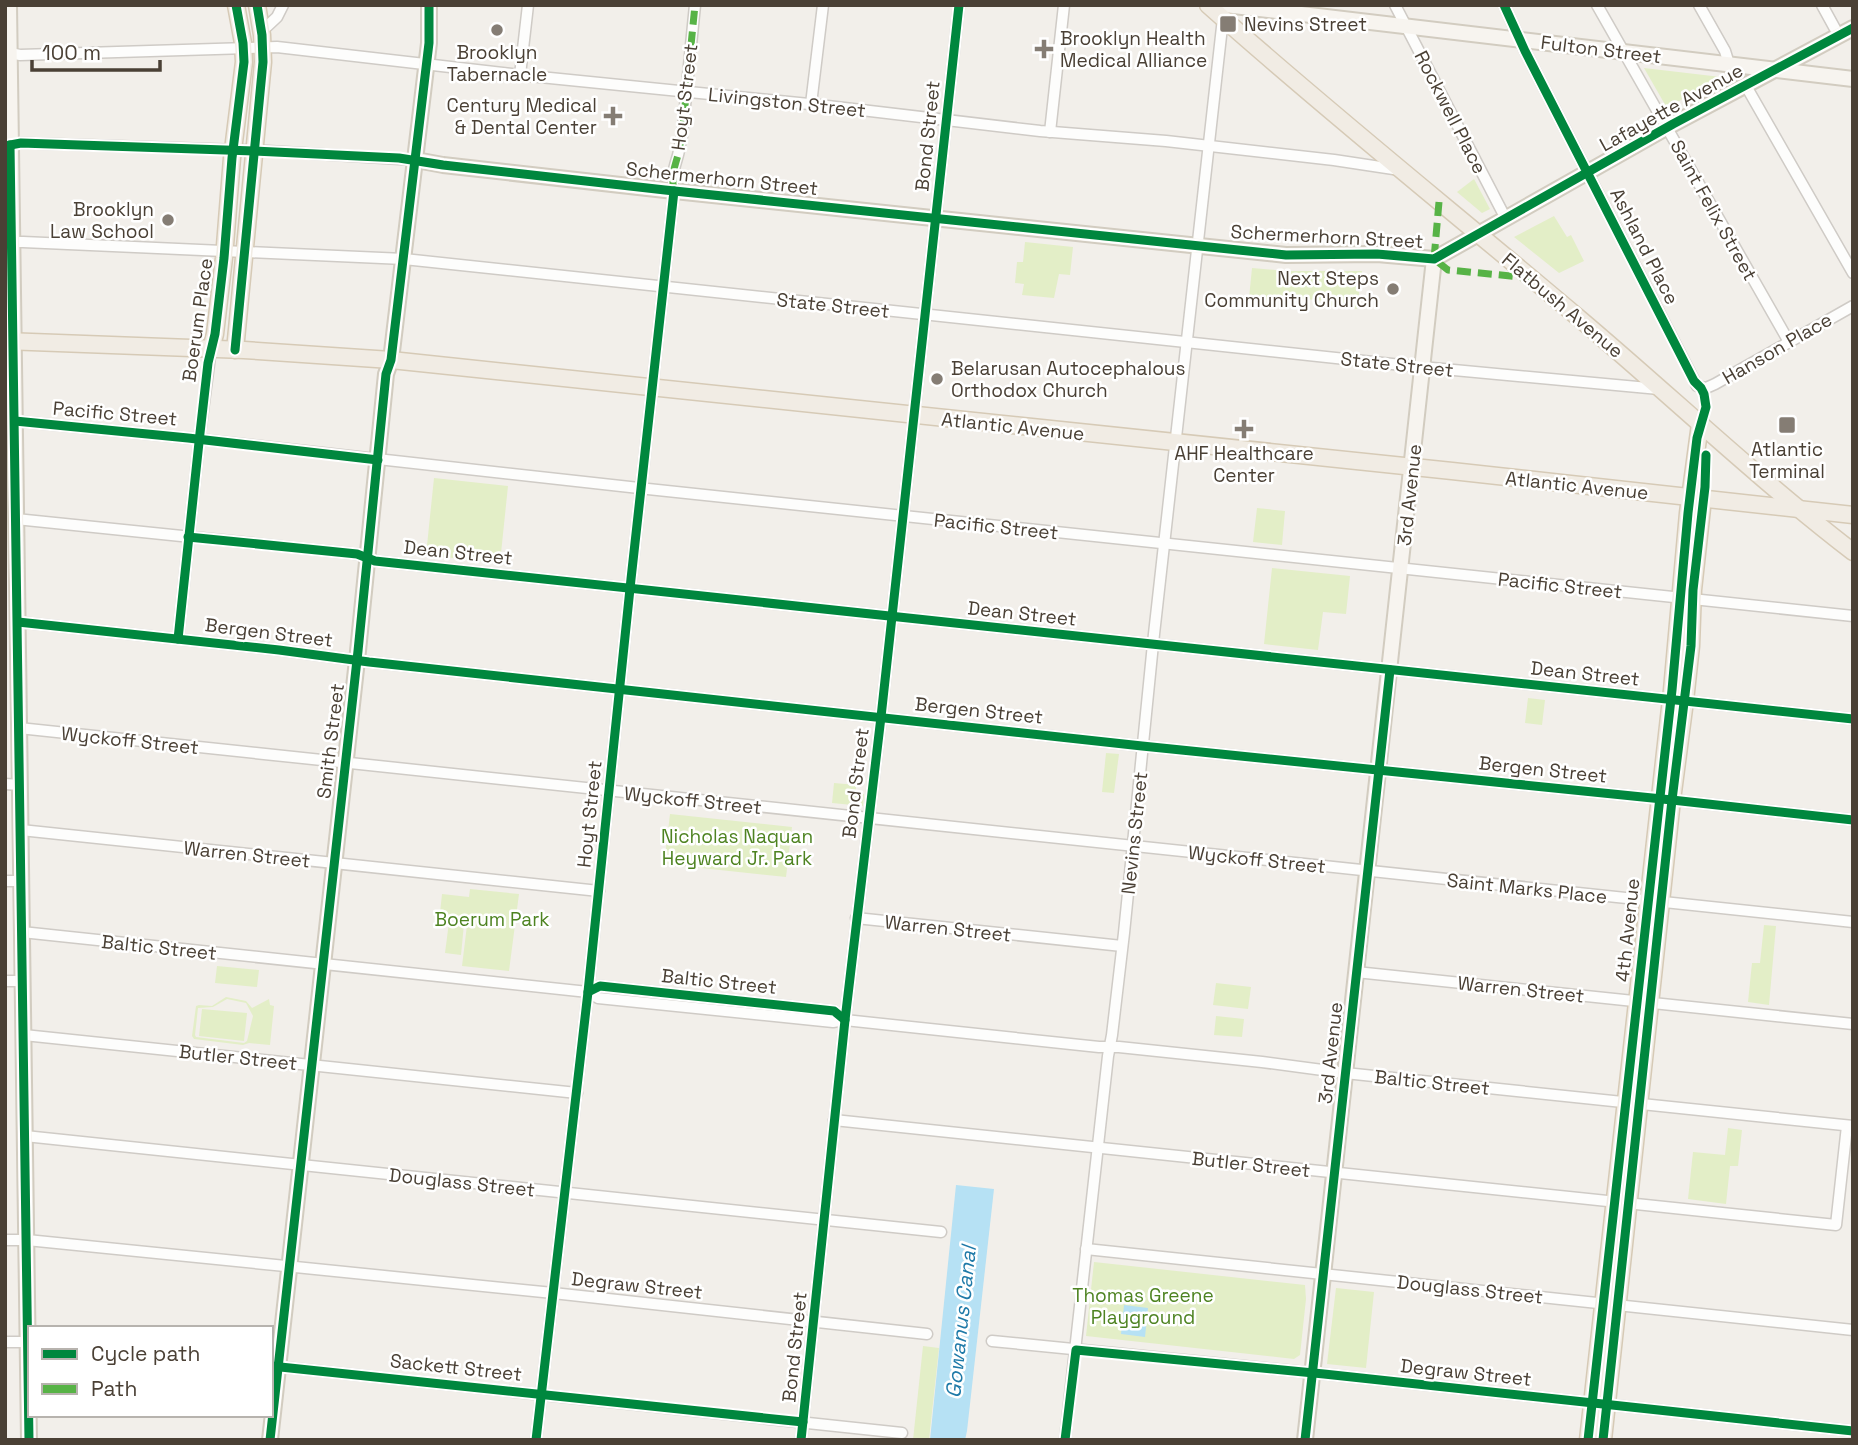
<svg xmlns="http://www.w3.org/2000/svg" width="1858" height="1445" viewBox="0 0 1858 1445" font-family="'Space Grotesk',sans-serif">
<rect width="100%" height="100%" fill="#f2efea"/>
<g fill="#e3eec7" fill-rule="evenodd">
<polygon points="1644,68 1721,77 1667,108"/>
<polygon points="1474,179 1490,209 1482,213 1457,192"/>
<polygon points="1554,216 1567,237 1571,235 1584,261 1559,273 1514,237"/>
<polygon points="1025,242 1073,247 1070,275 1059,274 1054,298 1022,295 1024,284 1015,283 1017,262 1023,262"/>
<polygon points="1252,268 1286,271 1362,271 1357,309 1327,306 1327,301 1282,297 1281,301 1249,298"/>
<polygon points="434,478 508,486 500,563 426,555"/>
<polygon points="1257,508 1285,511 1282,545 1253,542"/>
<polygon points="1272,568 1350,576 1346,614 1323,612 1318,650 1264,644"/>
<polygon points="1528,698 1545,700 1542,725 1525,723"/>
<polygon points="1106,753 1119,754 1114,793 1102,792"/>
<polygon points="834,783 856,785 856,792 864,794 863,806 832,803"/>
<polygon points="670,814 792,827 786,877 664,864"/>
<polygon points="470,889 519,894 509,971 462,966 468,917 440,913 442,894 469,897"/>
<polygon points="449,922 464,924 461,955 445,953"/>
<polygon points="1764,925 1776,926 1769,1005 1748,1002 1752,963 1760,963"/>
<polygon points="217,966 259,970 257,987 215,983"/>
<polygon points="1216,983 1251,987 1248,1009 1213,1005"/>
<path d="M226 997 246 1001 252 1008 269 999 270 1005 274 1006 270 1045 249 1043 243 1045 194 1039 192 1036 196 1006 199 1005 212 1006ZM227 999 246 1003 253 1016 247 1041 244 1043 196 1037 195 1035 198 1008 213 1007Z"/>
<polygon points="202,1009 247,1013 244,1041 199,1036"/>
<polygon points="1216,1016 1244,1019 1242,1037 1214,1035"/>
<polygon points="1728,1128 1742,1130 1738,1166 1730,1166 1726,1204 1688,1199 1693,1152 1725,1155"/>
<polygon points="1094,1262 1305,1285 1306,1299 1300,1355 1294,1359 1086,1336"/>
<polygon points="1336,1288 1374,1292 1366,1368 1327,1364"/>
<polygon points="923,1346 939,1348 929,1440 913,1440"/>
</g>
<g fill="#b6e1f4">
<polygon points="956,1185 994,1189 967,1431 965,1440 930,1440"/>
<polygon points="1124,1305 1148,1308 1145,1337 1121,1334"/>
</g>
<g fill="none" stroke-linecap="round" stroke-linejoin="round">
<g stroke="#cfcbc6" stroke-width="13">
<g id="street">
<polyline points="1395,5 1506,219"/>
<polyline points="1504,5 1525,51 1697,386 1706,388 1715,384 1853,306"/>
<polyline points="1597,5 1789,342"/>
<polyline points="1699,5 1725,51 1729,64"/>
<polyline points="1822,5 1839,36"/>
<polyline points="261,32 277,17 283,5"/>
<polyline points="5,52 20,55 277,47 520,75 819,105 1040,131 1166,141 1334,160 1400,170"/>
<polyline points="520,75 528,5"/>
<polyline points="1746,86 1853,273"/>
<polyline points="811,104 823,5"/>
<polyline points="1050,132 1064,5"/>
<polyline points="8,145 21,143 268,151 416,160"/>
<polyline points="5,242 23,242 404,259 1411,366 1659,389"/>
<polyline points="15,421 188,438 648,489 1853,616"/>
<polyline points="16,519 357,554 375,561 1853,719"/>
<polyline points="18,622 279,650 369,662 1142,746 1672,800 1853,820"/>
<polyline points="178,639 200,433 211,349"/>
<polyline points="19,728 1853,922"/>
<polyline points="5,784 20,785"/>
<polyline points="21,830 599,891"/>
<polyline points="5,881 22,881"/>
<polyline points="856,918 1122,946"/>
<polyline points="22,932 588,992 598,998 833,1022 845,1020 1099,1047 1119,1047 1262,1062 1345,1073 1853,1126"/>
<polyline points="1356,972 1853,1024"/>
<polyline points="5,981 23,981"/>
<polyline points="588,992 600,986 834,1011 845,1020"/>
<polyline points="24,1035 577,1093"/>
<polyline points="834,1120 1836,1225 1847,1126"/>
<polyline points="25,1136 941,1232"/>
<polyline points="5,1240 27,1240 553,1293 927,1334"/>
<polyline points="1086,1249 1853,1330"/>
<polyline points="992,1341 1324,1374 1853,1431"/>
<polyline points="5,1342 30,1342"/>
<polyline points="272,1366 902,1433"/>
<path d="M536 1440 588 992 631 579 674 191C671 176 674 169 678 155 680 148 680 142 682 136L695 5"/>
<polyline points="801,1440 845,1020 881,717 959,5"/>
<polyline points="1065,1440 1108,1056 1112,1035 1124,933 1154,634 1223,18"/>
</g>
</g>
<g stroke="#d2ccc0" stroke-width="18">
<g id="secondary">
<polyline points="9,5 29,1440"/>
<polyline points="1225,5 1853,79"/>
<polyline points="416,160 443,165 665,190 1286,255 1377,254 1434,259"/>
<polyline points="1434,259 1673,124 1853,28"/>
<polyline points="270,1440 358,651 386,374 391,360 429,43 429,5"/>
<polyline points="1305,1440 1434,259"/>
</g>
</g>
<g stroke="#d6cab6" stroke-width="19">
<g id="primary">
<path d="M1208 5C1329 113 1456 214 1580 319 1671 396 1758 479 1853 552"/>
<polyline points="5,341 244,350 391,360 1452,471 1853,515"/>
<polyline points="211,349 215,334 224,258 232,158 244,62 243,43 236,5"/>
<polyline points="235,350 263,62 262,35 257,5"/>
<polyline points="1588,1440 1672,690 1688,513 1700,424"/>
<polyline points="1603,1440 1672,800 1685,701 1691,646 1693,590 1703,499"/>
</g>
</g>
<use href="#street" stroke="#fdfdfc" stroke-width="10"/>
<use href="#secondary" stroke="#f7f4ef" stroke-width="14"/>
<use href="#primary" stroke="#f1ece4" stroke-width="16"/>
<g stroke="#57b346" stroke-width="7" stroke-dasharray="14 7" stroke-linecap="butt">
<path d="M674 191C671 176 674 169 678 155 680 148 680 142 682 136L695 5"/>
<polyline points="1439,202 1434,259 1448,270 1532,278"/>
</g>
<g stroke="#fff" stroke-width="13">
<g id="cycleway">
<polyline points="1504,5 1525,51 1694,381 1701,388 1704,394 1706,407 1697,438 1688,513 1672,690 1588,1440"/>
<polyline points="10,145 29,1440"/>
<polyline points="5,146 21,143 254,151 399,158 443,165 665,190 1286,255 1377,254 1434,259 1673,124 1853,28"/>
<polyline points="235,350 263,62 262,35 257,5"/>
<polyline points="15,421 188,438 378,460"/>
<polyline points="188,537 357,554 375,561 1853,719"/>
<polyline points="18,622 279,650 369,662 1142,746 1672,800 1853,820"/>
<polyline points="178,639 200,433 208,363 215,334 224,258 232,158 244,62 243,43 236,5"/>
<polyline points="588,992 600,986 834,1011 845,1020"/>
<polyline points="271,1366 803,1422"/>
<polyline points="270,1440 358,651 386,374 391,360 429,43 429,5"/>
<polyline points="536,1440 588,992 631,579 674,191"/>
<polyline points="801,1440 845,1020 881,717 959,5"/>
<polyline points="1065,1440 1076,1350 1324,1374 1853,1431"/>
<polyline points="1305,1440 1390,670"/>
<polyline points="1603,1440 1672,800 1691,646 1693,590 1705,487 1706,455"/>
</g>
</g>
<use href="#cycleway" stroke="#00873e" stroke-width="9"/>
</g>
<g fill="#857d74" stroke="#fff" stroke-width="2.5">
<rect x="1219" y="15" width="18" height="18" rx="3.5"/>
<circle cx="497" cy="30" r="7"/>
<path d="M1040.5 38.5h7v7h7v7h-7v7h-7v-7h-7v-7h7z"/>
<path d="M609.5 105.5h7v7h7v7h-7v7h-7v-7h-7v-7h7z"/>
<circle cx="168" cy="220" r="7"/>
<circle cx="1393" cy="289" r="7"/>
<circle cx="937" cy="379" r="7"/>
<rect x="1778" y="416" width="18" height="18" rx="3.5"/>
<path d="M1240.5 418.5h7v7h7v7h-7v7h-7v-7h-7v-7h7z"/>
</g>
<g text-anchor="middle" stroke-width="5" stroke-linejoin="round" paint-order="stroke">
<g font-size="19" fill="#4a4035" stroke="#fff" text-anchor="start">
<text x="1244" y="31">Nevins Street</text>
<text x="1060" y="45">Brooklyn Health<tspan x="1060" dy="22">Medical Alliance</tspan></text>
<text x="497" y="59" text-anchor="middle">Brooklyn<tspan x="497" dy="22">Tabernacle</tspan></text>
<text x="597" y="112" text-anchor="end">Century Medical<tspan x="597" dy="22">&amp; Dental Center</tspan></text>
<text x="154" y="216" text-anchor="end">Brooklyn<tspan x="154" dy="22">Law School</tspan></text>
<text x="1379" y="285" text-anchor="end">Next Steps<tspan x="1379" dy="22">Community Church</tspan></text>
<text x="951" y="375">Belarusan Autocephalous<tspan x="951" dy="22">Orthodox Church</tspan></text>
<text x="1787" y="456" text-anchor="middle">Atlantic<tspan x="1787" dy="22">Terminal</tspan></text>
<text x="1244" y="460" text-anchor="middle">AHF Healthcare<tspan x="1244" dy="22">Center</tspan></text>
</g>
<g font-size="19" fill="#4a4035" stroke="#fff">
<text transform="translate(1601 49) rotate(7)" y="7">Fulton Street</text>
<text transform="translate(684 97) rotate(-83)" y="7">Hoyt Street</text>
<text transform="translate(787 102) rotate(6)" y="7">Livingston Street</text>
<text transform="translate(1671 107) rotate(-29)" y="7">Lafayette Avenue</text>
<text transform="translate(1451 112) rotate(63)" y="7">Rockwell Place</text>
<text transform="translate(927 136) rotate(-84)" y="7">Bond Street</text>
<text transform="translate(722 178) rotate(6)" y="7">Schermerhorn Street</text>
<text transform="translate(1714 210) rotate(61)" y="7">Saint Felix Street</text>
<text transform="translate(1327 236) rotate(3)" y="7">Schermerhorn Street</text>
<text transform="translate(1645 246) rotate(63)" y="7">Ashland Place</text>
<text transform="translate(833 305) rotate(6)" y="7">State Street</text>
<text transform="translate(1563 305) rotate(40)" y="7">Flatbush Avenue</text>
<text transform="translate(197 320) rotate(-82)" y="7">Boerum Place</text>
<text transform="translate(1777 348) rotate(-30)" y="7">Hanson Place</text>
<text transform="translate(1397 364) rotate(6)" y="7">State Street</text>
<text transform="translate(115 413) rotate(5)" y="7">Pacific Street</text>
<text transform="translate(1013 426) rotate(6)" y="7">Atlantic Avenue</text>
<text transform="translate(1577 485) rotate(6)" y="7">Atlantic Avenue</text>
<text transform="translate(1409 495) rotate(-84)" y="7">3rd Avenue</text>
<text transform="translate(996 526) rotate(6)" y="7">Pacific Street</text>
<text transform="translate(458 552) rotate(6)" y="7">Dean Street</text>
<text transform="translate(1560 585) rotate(6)" y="7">Pacific Street</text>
<text transform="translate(1022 613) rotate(6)" y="7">Dean Street</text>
<text transform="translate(269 632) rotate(7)" y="7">Bergen Street</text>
<text transform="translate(1585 673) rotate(6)" y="7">Dean Street</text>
<text transform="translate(979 710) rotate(6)" y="7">Bergen Street</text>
<text transform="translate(130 740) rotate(6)" y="7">Wyckoff Street</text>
<text transform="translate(330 741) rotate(-83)" y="7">Smith Street</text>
<text transform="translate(1543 769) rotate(6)" y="7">Bergen Street</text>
<text transform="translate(855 783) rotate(-83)" y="7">Bond Street</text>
<text transform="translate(693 800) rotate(6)" y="7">Wyckoff Street</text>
<text transform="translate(589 814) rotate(-84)" y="7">Hoyt Street</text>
<text transform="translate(1134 833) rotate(-84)" y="7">Nevins Street</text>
<text transform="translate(247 854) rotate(6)" y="7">Warren Street</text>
<text transform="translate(1257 859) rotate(6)" y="7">Wyckoff Street</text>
<text transform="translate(1527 888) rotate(6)" y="7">Saint Marks Place</text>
<text transform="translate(948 928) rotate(6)" y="7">Warren Street</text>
<text transform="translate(1627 930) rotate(-84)" y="7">4th Avenue</text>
<text transform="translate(159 947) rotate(6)" y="7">Baltic Street</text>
<text transform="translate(719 981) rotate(6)" y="7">Baltic Street</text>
<text transform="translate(1521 989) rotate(6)" y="7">Warren Street</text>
<text transform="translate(1330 1053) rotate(-84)" y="7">3rd Avenue</text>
<text transform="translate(238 1057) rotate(6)" y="7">Butler Street</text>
<text transform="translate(1432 1082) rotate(6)" y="7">Baltic Street</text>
<text transform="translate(1251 1164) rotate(6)" y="7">Butler Street</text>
<text transform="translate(462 1182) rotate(6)" y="7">Douglass Street</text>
<text transform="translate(637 1285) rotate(6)" y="7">Degraw Street</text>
<text transform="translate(1470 1289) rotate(6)" y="7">Douglass Street</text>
<text transform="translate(794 1347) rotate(-84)" y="7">Bond Street</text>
<text transform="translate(456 1367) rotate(6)" y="7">Sackett Street</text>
<text transform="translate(1466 1372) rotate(6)" y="7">Degraw Street</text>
</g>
<g font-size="19" fill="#4e8321" stroke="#fff">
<text x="737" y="843">Nicholas Naquan<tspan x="737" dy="22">Heyward Jr. Park</tspan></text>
<text x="492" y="926">Boerum Park</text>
<text x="1143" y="1302">Thomas Greene<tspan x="1143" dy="22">Playground</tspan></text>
</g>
<g font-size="21" font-style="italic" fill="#1f7aa8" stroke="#fff">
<text transform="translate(961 1322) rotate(-84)" y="7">Gowanus Canal</text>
</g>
</g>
<rect width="1858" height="1445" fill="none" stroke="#4a4035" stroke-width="14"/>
<rect x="28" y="1326" width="245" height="91" fill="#ffffff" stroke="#b7b3ae" stroke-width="2"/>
<rect x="42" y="1349" width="35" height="10" fill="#00873e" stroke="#b7b3ae" stroke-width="2"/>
<text x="91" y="1361" font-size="21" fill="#4a4035">Cycle path</text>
<rect x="42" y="1384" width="35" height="10" fill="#57b346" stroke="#b7b3ae" stroke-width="2"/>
<text x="91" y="1396" font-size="21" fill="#4a4035">Path</text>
<path d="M32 60v10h128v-10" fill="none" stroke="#4a4035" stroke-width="3.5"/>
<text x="42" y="60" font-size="21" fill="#4a4035" stroke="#ffffff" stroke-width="5" paint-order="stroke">100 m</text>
</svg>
